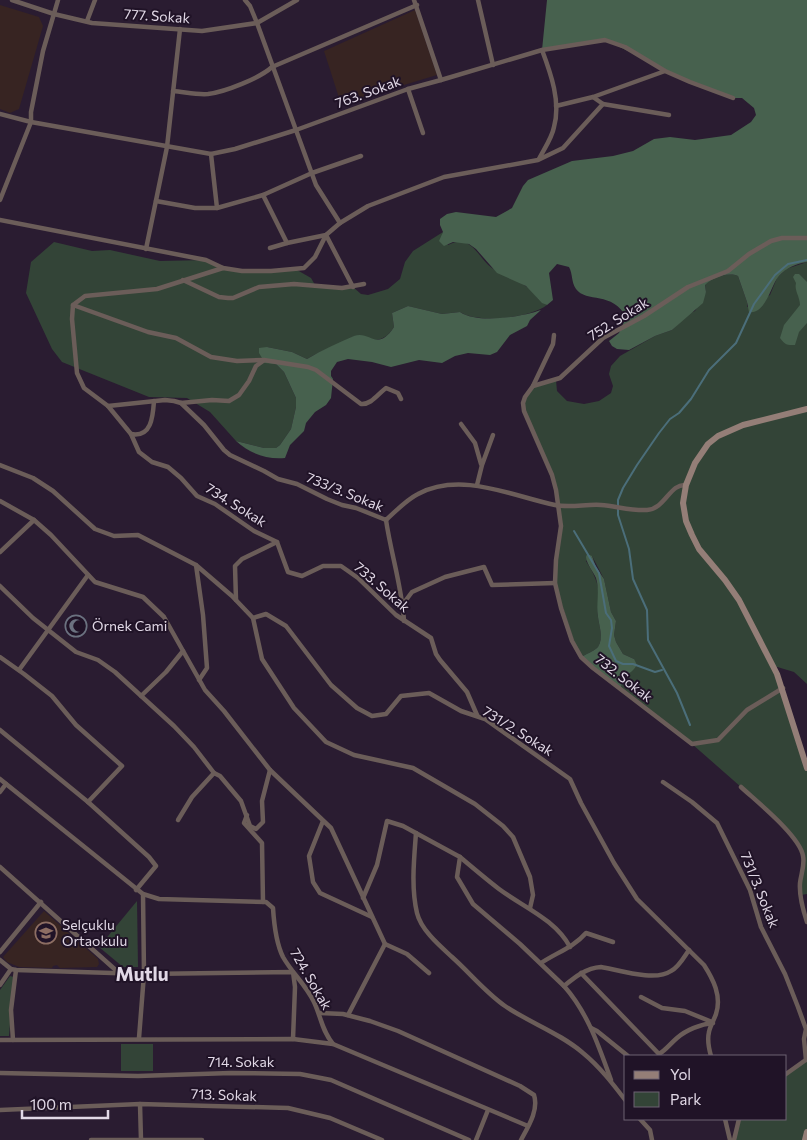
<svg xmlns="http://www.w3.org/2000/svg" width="807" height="1140" viewBox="0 0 807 1140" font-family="Commissioner,sans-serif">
<rect width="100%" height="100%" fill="#2a1c31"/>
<g fill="#372422">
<polygon points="0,5 39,17 43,26 19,109 10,113 0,109"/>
<polygon points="415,10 437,75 341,104 324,51"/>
<polygon points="44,911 98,959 99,964 97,967 60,968 57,965 53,966 52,968 19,967 7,962 3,957"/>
</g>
<g fill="#334437">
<path d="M443 232 442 236 448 245C472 233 477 257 492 268 503 276 516 279 527 287 535 293 538 301 547 305 530 318 478 324 460 312L442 314 408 306 392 313 394 327C382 345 373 340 355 336 339 345 323 349 307 359L292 352 267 347 276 364 284 372 296 398V407L291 429 280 445 276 448H264L236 441 210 412 187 398 149 397 62 362 52 349 26 293 31 262 54 242 92 251 110 250 160 261 206 260 223 268 242 271 297 270 311 278 315 285 353 287 361 294 368 295 388 289 400 279 405 262 413 251Z"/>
<path d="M807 262V684L794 672 774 666 807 768V894L801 895 803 857 795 840 741 787 692 744 621 691C622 684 622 675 630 672L634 659 623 654 616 642 614 635 616 621 611 612 604 579 592 556 586 561C593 572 599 583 599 597 599 604 597 611 598 617 599 626 604 638 598 647 593 652 586 654 581 657L577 651 555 583 561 526 556 490 524 411C526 386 534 386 556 380L557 391 567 401 584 404 599 401 611 393 613 386 609 374 611 366 620 356 655 336 672 330 688 314 695 311 706 292 705 284C713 277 728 272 738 276L747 302V307L770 295 777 278 786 269Z"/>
<polygon points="137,901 138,967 123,967 99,947"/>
<polygon points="10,976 14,977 9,1036 0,1036 0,990"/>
<rect x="121" y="1044" width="32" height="27"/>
<polygon points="807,1061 807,1140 734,1140 739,1119 786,1119 786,1074"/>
</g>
<g fill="#47614e">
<path d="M547 0H807V262C796 264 787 267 779 276 771 284 766 315 749 312L747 302 738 276C728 272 713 277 705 285L706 292 703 303 672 330 655 336 629 350 617 349 612 346 609 341 619 333 626 317C613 291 586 303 576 289 571 282 573 274 569 267L557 264 549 273 553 300 547 305 542 303 526 286 497 273 476 249 469 244 453 242 444 246 439 241 443 232 440 225V219L447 214 456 212 496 217 512 208 523 186 528 180 572 161 613 156 633 151 654 139 670 137 695 140 731 135 751 122 756 115 754 108 742 98H733L690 82 647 60 605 40 542 50Z"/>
<path d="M795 274H799L807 282V323L799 332 795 345C787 345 785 345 780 338L784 325 800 305C800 297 794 290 796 283L793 277Z"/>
<path d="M408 306 442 314 460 312C478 324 521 317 541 310L530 320 527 326 510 335 497 352 490 355 468 353 455 356 442 363 419 360 391 367 372 362 348 359 337 362 331 371V376L333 379 331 398 326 405 315 412 306 423 304 431 290 445 285 458C267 460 249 453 236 441L264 448H276L280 445 291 429 296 407V398L284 372 276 364 265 363 259 353V348L267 347 292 352 307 359C322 350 338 343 354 336 370 330 377 353 394 327L392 313Z"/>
<path d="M587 554 592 556 596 567 604 579 611 612 616 621 614 635 616 642 623 654 634 659 637 665C628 679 623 669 621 691L581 657C586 654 593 652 598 647 604 638 599 626 598 617 596 603 600 591 596 578 593 571 587 565 586 557Z"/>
</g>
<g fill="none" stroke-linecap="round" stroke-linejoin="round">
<g stroke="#4b6e7a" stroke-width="2">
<polyline points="574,531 599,573 606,613 611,620 612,628 609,646 616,661 623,664 633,664 655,672 662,670"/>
<polyline points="690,725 677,693 648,640 647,610 633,579 629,549 618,515 618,500 623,488 637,465 659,433 670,419 679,413 691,399 709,370 736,343 754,304 775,275 788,264 807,260"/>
</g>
<g stroke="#6b5d59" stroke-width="4.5">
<polyline points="12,0 54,14 92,23 202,31 257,23 297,0"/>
<polyline points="245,0 250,6 257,23 316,185 340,223"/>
<polyline points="414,0 441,80"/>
<polyline points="478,0 493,65"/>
<polyline points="87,21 95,0"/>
<polyline points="408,89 423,133"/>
<path d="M173 91C185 92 197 95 208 94 225 92 260 78 272 67L417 5"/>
<polyline points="603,104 669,115"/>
<polyline points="556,106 593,97 665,71"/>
<polyline points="0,114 31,122 211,154 235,149 296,130 408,89 441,80 542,50 605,40 625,47 665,71 690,82 733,98"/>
<polyline points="211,154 217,208"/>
<path d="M539 159C544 149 552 138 554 127 561 102 551 74 542 50"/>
<polyline points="263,195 287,243"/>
<polyline points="0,200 31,122 31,112 43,51 58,0"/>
<polyline points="156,201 195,208 217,208 263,195 312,173 361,156"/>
<polyline points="0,220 206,260 223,268 242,271 271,271 304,268 315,257 326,235"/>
<polyline points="326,235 353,287"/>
<polyline points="270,248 287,243 326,235 340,223 368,206 444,177 538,160 563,148 603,104 593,97"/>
<polyline points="146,249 167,147 180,29"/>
<polyline points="223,268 157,289 85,296 73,305 72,319 77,373 84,388 108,406 131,434 139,452 152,462 168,467 181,478 197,496 215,504 254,531 277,542 242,559 235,566 236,600"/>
<polyline points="183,280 219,297 228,298 233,298 259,287 294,284 342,288 364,284"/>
<path d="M73 305 148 332 176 338 211 357 237 361 264 360 308 367 316 370 361 404C371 405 378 394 386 388L398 393 401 399"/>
<polyline points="533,386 553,344 554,335"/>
<path d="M181 403 204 425 224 450 230 455 264 471 278 479 297 484 327 499 342 505 356 508 386 520C396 511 406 500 418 494 461 471 512 496 555 505 570 508 586 504 601 505 616 506 631 511 647 510 665 509 670 483 686 485"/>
<polyline points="108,406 165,400 174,401 181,403 212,400 229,401 239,395 249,381 256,366 263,361"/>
<polyline points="461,424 475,443 481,464"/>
<path d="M131 434C152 438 153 415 154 401"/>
<path d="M0 465 33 478 53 491 95 529 114 536 138 535 196 565 232 596 253 618 266 614 286 626 331 685 357 708 372 716 386 714 401 696 429 693 461 711 485 719 570 779 581 803 614 863 637 899 704 965C713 979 722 996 716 1014 714 1020 710 1026 709 1032 707 1040 709 1049 711 1056"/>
<polyline points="477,485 482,465 493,435"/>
<polyline points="0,501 34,520 51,535 95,582 143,597 164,617 205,690 224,711 270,770 331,828 385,944 407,954 429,973"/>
<path d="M386 520C391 554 402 587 404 621"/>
<polyline points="277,542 288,572 302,576 323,566 341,566 358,578 396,615 431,638 436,654 440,660 467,692 477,715"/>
<polyline points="0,552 34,520"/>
<polyline points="196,565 203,615 207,668 199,680"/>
<polyline points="0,586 33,618 76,652 98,660 115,672 174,726 194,747 214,773 220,776 241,801 250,826 256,829 263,822 262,801 270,770"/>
<polyline points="403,604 412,592 445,577 484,567 492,585 555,583"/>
<polyline points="253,618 262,659 294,708 326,742 354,755 413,768 475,804 503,826 513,837 530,877 533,895 530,908"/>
<polyline points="0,657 24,674 52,696 76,725 122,766 88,802"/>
<polyline points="19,670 88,575"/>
<polyline points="783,688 747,710 718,740 692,744 593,668 581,657 572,641 561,608 555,583 556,560 561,526 556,490 552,475 524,411 523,403 525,397 533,386 560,378 603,338 644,316 688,287 728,271 749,254 771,241 782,238 807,238"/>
<polyline points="141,696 166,672 183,651"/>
<polyline points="0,730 88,802 149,857 156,866 136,890"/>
<path d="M0 779 143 894 159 899 266 902 273 908C274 924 276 943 283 957 292 973 306 985 314 1002 321 1017 322 1031 333 1044L528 1126"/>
<polyline points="663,782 692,802 717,823 750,890 761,927 785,974 798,1007 806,1029 804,1039 806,1060"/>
<path d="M741 787C756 801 800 836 803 856 805 865 801 874 800 883 799 896 803 910 807 922"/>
<polyline points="0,792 6,784"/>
<polyline points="247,815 244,823 262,843 263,902"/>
<polyline points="178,820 192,797 214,773"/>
<polyline points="323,821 309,856 313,882 320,893 372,917"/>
<path d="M416 833C414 859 411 888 417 913 421 930 440 946 452 957 470 973 485 992 505 1006 530 1023 560 1033 583 1053 600 1067 613 1084 626 1101"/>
<path d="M460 857C473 868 486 879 499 889 523 907 555 919 570 947"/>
<polyline points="0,867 119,973"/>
<path d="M363 898 377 865 387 821 403 826 460 857 457 877 473 904 520 944 564 986C575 977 586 968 601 967 619 970 655 982 671 971 679 967 684 957 689 950"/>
<polyline points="0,952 41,902"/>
<polyline points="0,960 11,969 16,970 144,974 293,972 295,987 293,1039"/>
<path d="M541 963C556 953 574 947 586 933L613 942"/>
<path d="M581 973 659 1054C666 1050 670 1044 677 1038 686 1030 701 1024 713 1023"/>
<polyline points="0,985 11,969"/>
<path d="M564 986C588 1013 599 1047 611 1080"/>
<polyline points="641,997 662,1008 685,1011 712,1022"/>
<path d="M320 1013 343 1014 370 1021 398 1031 520 1086 534 1095C539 1110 528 1127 521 1140"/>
<polyline points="348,1015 385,944"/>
<polyline points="591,1028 597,1031 628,1056"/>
<polyline points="139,1038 144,974 143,894"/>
<polyline points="0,1040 293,1039 333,1044"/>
<polyline points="13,1040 11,1010 16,970"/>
<polyline points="0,1073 138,1076 231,1073 300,1074 331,1080 469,1140"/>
<polyline points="786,1074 807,1059"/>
<polyline points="140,1104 141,1140"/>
<polyline points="0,1110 140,1104 288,1108 330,1118 382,1140"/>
<polyline points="640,1119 650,1130 652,1140"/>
<polyline points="725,1119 730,1140"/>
<polyline points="91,1140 202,1140"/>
<polyline points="476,1140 488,1110"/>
<polyline points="734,1140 739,1119"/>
</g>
<g stroke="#947e77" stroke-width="6">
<polyline points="807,409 743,425 718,436 708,444 695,463 686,485 683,503 686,521 692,535 699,549 725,580 739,600 777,674 807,768"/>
<polyline points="805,1140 807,1132"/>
</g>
</g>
<defs>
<g id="mosque-ring" transform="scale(1.125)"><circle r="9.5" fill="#201327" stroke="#6b7280" stroke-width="1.5"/><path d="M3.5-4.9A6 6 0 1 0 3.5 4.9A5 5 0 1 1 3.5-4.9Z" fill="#6b7280"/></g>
<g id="school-ring" transform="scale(1.125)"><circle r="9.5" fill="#201327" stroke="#8d6e63" stroke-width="1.5"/><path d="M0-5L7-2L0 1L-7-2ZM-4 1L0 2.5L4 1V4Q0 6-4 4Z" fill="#8d6e63"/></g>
</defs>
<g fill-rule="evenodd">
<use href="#mosque-ring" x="76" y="626"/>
<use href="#school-ring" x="46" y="933"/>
</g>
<g text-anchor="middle" stroke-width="4" stroke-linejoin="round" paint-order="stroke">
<g font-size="14" fill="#e1d8e6" stroke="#201327">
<text transform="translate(157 16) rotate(4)" y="5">777. Sokak</text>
<text transform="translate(368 92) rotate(-20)" y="5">763. Sokak</text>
<text transform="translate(618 319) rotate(-32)" y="5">752. Sokak</text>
<text transform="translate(345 492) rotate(22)" y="5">733/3. Sokak</text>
<text transform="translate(236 505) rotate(32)" y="5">734. Sokak</text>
<text transform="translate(382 587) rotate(41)" y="5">733. Sokak</text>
<text transform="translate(624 678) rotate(38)" y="5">732. Sokak</text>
<text transform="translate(518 731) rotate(32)" y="5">731/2. Sokak</text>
<text transform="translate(760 890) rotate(68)" y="5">731/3. Sokak</text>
<text transform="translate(311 979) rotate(60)" y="5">724. Sokak</text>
<text x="241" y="1067">714. Sokak</text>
<text transform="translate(224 1095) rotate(2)" y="5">713. Sokak</text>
</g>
<g font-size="14" fill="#e1d8e6" stroke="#201327" text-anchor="start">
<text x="92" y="631">Örnek Cami</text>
<text x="62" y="930">Selçuklu<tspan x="62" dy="16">Ortaokulu</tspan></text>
</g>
<g font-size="19" font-weight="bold" fill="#e1d8e6" stroke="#201327">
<text x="142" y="981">Mutlu</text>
</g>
</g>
<rect x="624" y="1055" width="162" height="65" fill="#201327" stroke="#6d6273"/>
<rect x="634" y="1071" width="25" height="8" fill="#947e77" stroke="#6d6273"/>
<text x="670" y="1080" font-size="15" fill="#e1d8e6">Yol</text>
<rect x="634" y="1092" width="25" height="15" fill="#334437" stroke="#6d6273"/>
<text x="670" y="1105" font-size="15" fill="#e1d8e6">Park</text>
<path d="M22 1110v8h86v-8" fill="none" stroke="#e1d8e6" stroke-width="2.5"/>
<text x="30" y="1110" font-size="15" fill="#e1d8e6" stroke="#201327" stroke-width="4" paint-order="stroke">100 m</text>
</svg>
